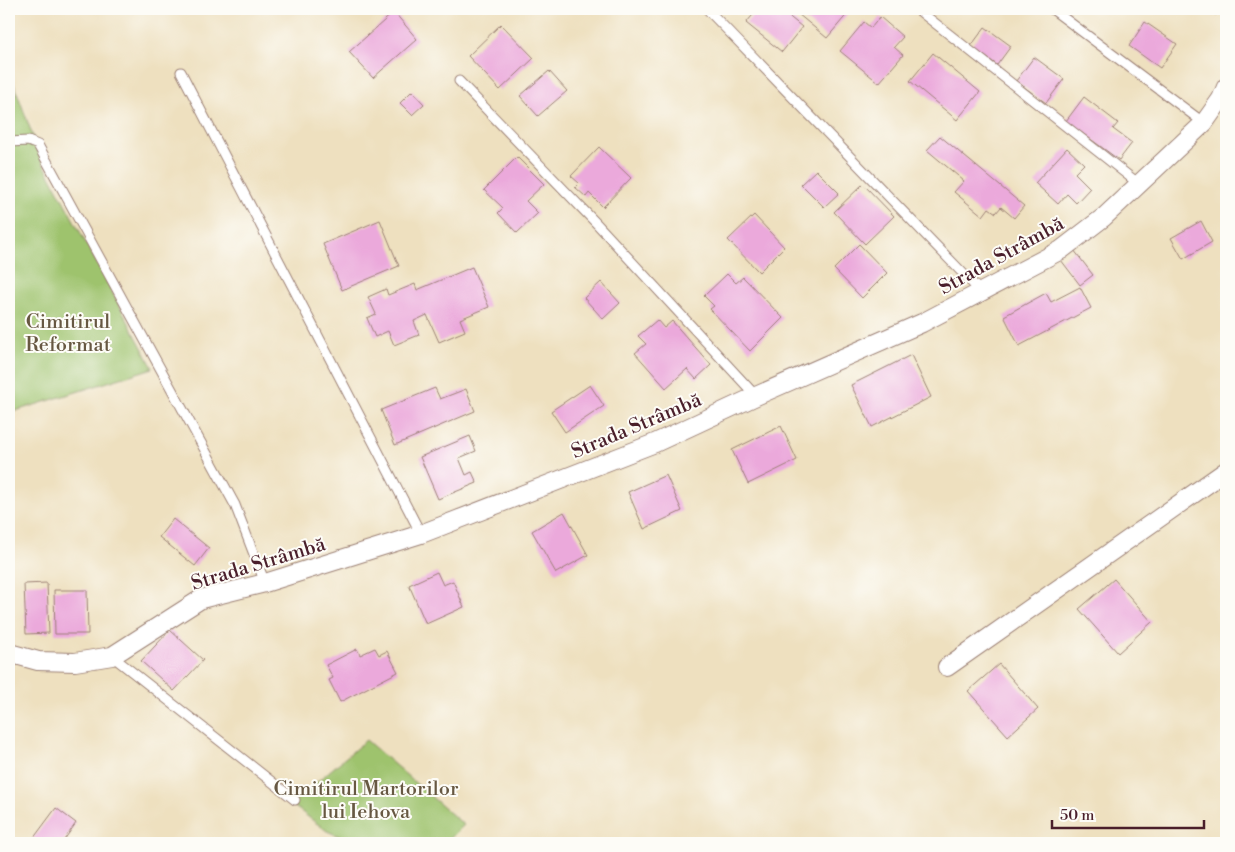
<svg xmlns="http://www.w3.org/2000/svg" width="1235" height="852" viewBox="0 0 1235 852" font-family="'Libre Bodoni',serif">
<rect width="100%" height="100%" fill="#fdfcf7"/>
<filter id="ink" filterUnits="userSpaceOnUse"><feTurbulence type="fractalNoise" baseFrequency=".02" numOctaves="2"/><feDisplacementMap in="SourceGraphic" scale="10" xChannelSelector="R" yChannelSelector="G"/><feConvolveMatrix kernelMatrix="1 2 1 2 8 2 1 2 1" color-interpolation-filters="sRGB"/></filter>
<filter id="wash" filterUnits="userSpaceOnUse"><feTurbulence type="fractalNoise" baseFrequency=".0096" numOctaves="4" result="noise"/><feDisplacementMap in="SourceGraphic" scale="20" xChannelSelector="R" yChannelSelector="G"/><feGaussianBlur stdDeviation="1.12" result="paint"/><feColorMatrix in="noise" values="0 0 0 0 0 0 0 0 0 0 0 0 0 0 0 0 0 1.4 0 .05"/><feComposite in="paint" operator="in"/></filter>
<g filter="url(#wash)">
<rect width="100%" height="100%" fill="#eee0bf"/>
<g fill="#9ec36d" stroke="#74714c">
<polygon points="9,70 41,159 153,368 9,413"/>
<polygon points="366,740 464,825 447,842 355,843 327,831 291,804"/>
</g>
<g id="blocks">
<g fill="#eba9db">
<polygon points="758,9 780,9 802,27 782,52 746,23"/>
<polygon points="792,9 846,9 849,12 827,38"/>
<polygon points="1202,9 1218,9 1216,15"/>
<polygon points="394,12 417,39 373,78 349,52"/>
<polygon points="880,17 903,37 894,47 903,55 879,83 840,51 864,22 871,28"/>
<polygon points="1145,22 1177,44 1160,68 1129,46"/>
<polygon points="501,24 534,58 500,90 468,56"/>
<polygon points="985,27 1011,46 997,65 971,46"/>
<polygon points="933,53 980,92 957,120 910,81"/>
<polygon points="1034,57 1064,79 1046,103 1016,81"/>
<polygon points="549,71 567,91 538,116 520,96"/>
<polygon points="412,91 424,104 412,115 400,103"/>
<polygon points="1084,97 1118,123 1113,129 1132,143 1119,160 1066,121"/>
<polygon points="940,136 1024,206 1014,218 1001,207 996,213 989,208 983,216 954,192 964,181 927,150"/>
<polygon points="599,147 631,178 603,207 589,193 586,197 575,187 579,183 571,176"/>
<polygon points="1067,148 1084,164 1075,173 1090,188 1076,203 1067,194 1058,204 1035,183"/>
<polygon points="517,157 544,184 526,201 538,213 517,233 498,213 503,208 484,190"/>
<polygon points="816,170 839,193 824,207 801,184"/>
<polygon points="863,184 894,216 865,244 834,212"/>
<polygon points="754,215 784,247 759,272 728,240"/>
<polygon points="380,220 399,266 342,290 323,244"/>
<polygon points="1201,221 1212,242 1183,259 1171,238"/>
<polygon points="859,244 887,273 862,298 834,269"/>
<polygon points="1074,250 1093,275 1080,285 1061,260"/>
<polygon points="472,267 489,307 460,319 465,331 439,342 427,315 414,321 419,335 394,345 388,331 375,337 367,318 376,314 368,297 386,289 388,295 415,284 417,290"/>
<polygon points="727,274 736,283 743,277 783,318 750,351 710,309 714,306 704,296"/>
<polygon points="601,282 620,303 603,319 584,298"/>
<polygon points="1080,287 1091,308 1019,346 1004,316 1046,293 1051,302"/>
<polygon points="657,320 664,328 672,321 711,365 696,379 687,369 666,388 635,353 646,344 638,336"/>
<polygon points="911,355 931,397 872,427 851,385"/>
<polygon points="590,385 604,406 565,432 551,411"/>
<polygon points="435,388 440,399 466,389 475,411 395,445 381,410"/>
<polygon points="781,426 797,460 748,484 732,450"/>
<polygon points="470,436 476,451 459,458 466,475 472,472 477,483 438,499 420,457"/>
<polygon points="666,475 682,511 644,529 628,492"/>
<polygon points="564,512 588,555 556,573 532,531"/>
<polygon points="173,519 209,548 195,566 159,537"/>
<polygon points="437,572 443,585 453,581 464,607 426,624 409,585"/>
<polygon points="1114,579 1152,622 1118,653 1079,609"/>
<polygon points="47,583 49,633 26,634 24,584"/>
<polygon points="54,590 87,590 88,634 55,634"/>
<polygon points="170,630 203,660 174,691 141,661"/>
<polygon points="375,648 379,655 387,651 398,672 340,702 329,680 333,678 326,665 357,649 360,655"/>
<polygon points="999,664 1038,709 1008,736 968,691"/>
<polygon points="56,808 76,823 62,843 30,843"/>
</g>
</g>
</g>
<g filter="url(#ink)">
<use href="#blocks" fill-opacity="0" stroke="#9c8075" stroke-width="1"/>
<g fill="none" stroke-linecap="round" stroke-linejoin="round">
<g stroke="#9c8075" stroke-width="11">
<g id="service">
<polyline points="707,9 981,292"/>
<polyline points="917,9 1139,184"/>
<polyline points="1052,9 1204,123"/>
<polyline points="181,72 421,534"/>
<polyline points="459,81 597,224 756,396"/>
<polyline points="9,142 28,141 38,145 235,505 265,583"/>
<polyline points="112,656 295,800"/>
</g>
</g>
<g stroke="#9c8075" stroke-width="20">
<g id="minor">
<polyline points="9,653 38,661 75,662 112,656 201,599 265,583 421,534 655,443 756,396 922,323 1061,250 1104,217 1204,123 1221,99 1226,87"/>
<polyline points="947,667 1226,471"/>
</g>
</g>
<use href="#service" stroke="#fff" stroke-width="9"/>
<use href="#minor" stroke="#fff" stroke-width="18"/>
</g>
</g>
<g text-anchor="middle" stroke-width="4" stroke-linejoin="round" paint-order="stroke">
<g font-size="20" fill="#4a1f2b" stroke="#fdfcf7">
<text transform="translate(1001 255) rotate(-29)" y="7">Strada Strâmbă</text>
<text transform="translate(636 425) rotate(-23)" y="7">Strada Strâmbă</text>
<text transform="translate(258 563) rotate(-17)" y="7">Strada Strâmbă</text>
</g>
<g font-size="20" fill="#675842" stroke="#fdfcf7">
<text x="68" y="328">Cimitirul<tspan x="68" dy="23">Reformat</tspan></text>
<text x="366" y="795">Cimitirul Martorilor<tspan x="366" dy="23">lui Iehova</tspan></text>
</g>
</g>
<rect width="1235" height="852" fill="none" stroke="#fdfcf7" stroke-width="30"/>
<path d="M1052 820v8h152v-8" fill="none" stroke="#4a1f2b" stroke-width="2.5"/>
<text x="1060" y="820" font-size="15" fill="#4a1f2b" stroke="#fdfcf7" stroke-width="4" paint-order="stroke">50 m</text>
</svg>
